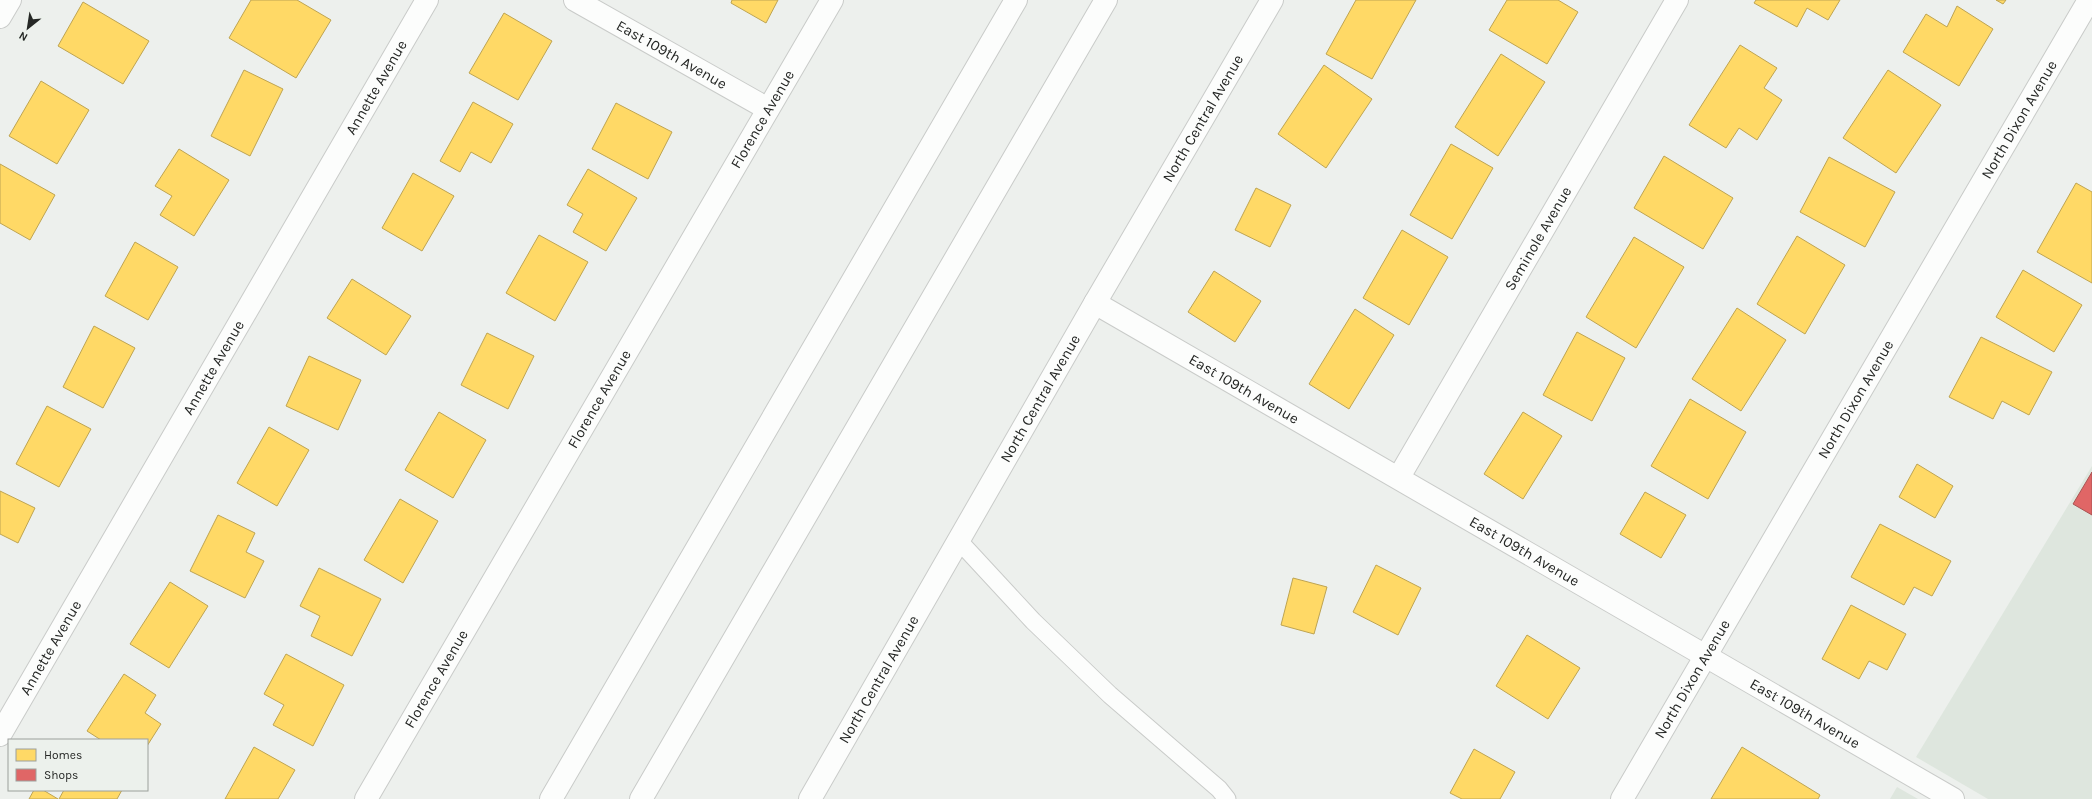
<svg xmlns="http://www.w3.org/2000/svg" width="2092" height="799" viewBox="0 0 2092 799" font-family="Karla,sans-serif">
<rect width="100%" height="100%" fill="#edf0ed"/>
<g fill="#dee6de">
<polygon points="2092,466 2092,799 1988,799 1916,757"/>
<polygon points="1897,787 1918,799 1890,799"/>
</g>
<g fill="#ffd966" stroke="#bea452">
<polygon points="251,0 297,0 331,20 296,78 229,38"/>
<polygon points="732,0 778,0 766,23 731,3"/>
<polygon points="1356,0 1416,0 1372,79 1326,54"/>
<polygon points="1507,0 1558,0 1578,12 1547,64 1489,30"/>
<polygon points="1756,0 1840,0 1828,20 1807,8 1797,27 1754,3"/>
<polygon points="1996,0 2006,0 2003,4"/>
<polygon points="83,2 149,41 123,84 58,46"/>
<polygon points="1957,6 1993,29 1959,86 1903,52 1926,14 1947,27"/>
<polygon points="504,13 552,41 518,100 469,73"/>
<polygon points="1740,45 1777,68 1764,88 1782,100 1757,140 1739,128 1726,148 1689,125"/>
<polygon points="1501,54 1545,82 1498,156 1455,127"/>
<polygon points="1324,65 1372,99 1326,168 1278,134"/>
<polygon points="244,70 283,89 250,156 211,136"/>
<polygon points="1888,70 1941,105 1896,173 1843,138"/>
<polygon points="41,81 89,110 57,164 9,136"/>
<polygon points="473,102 513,124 491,163 471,152 460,172 440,161"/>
<polygon points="616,103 672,132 648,179 592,149"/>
<polygon points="1451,144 1493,168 1452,239 1410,215"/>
<polygon points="179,149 229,180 194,236 160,215 172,196 155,186"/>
<polygon points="1664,156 1733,198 1703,249 1634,208"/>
<polygon points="1829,157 1895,192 1865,247 1800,212"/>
<polygon points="0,164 55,195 30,240 0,223"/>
<polygon points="588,169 637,198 606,251 573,232 583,214 567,205"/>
<polygon points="413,173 454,196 422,251 382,228"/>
<polygon points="2076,183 2092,192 2092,283 2037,252"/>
<polygon points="1256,188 1291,205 1270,247 1235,230"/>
<polygon points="1402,230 1448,257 1409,325 1363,298"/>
<polygon points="539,235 588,262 555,321 506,293"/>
<polygon points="1797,236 1845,265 1805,334 1757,304"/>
<polygon points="1634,237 1684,267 1636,348 1586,317"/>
<polygon points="135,242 178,267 148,320 105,296"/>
<polygon points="2023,270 2082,305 2054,352 1996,317"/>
<polygon points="1214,271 1261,301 1235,342 1188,312"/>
<polygon points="352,279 411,316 386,355 327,318"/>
<polygon points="1737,308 1786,340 1741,411 1692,379"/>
<polygon points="1355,309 1394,335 1349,409 1309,384"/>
<polygon points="94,326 135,348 103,408 63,387"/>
<polygon points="1577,332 1625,358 1592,421 1543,395"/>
<polygon points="487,333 534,356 508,409 461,385"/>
<polygon points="1981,337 2052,372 2029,415 2002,401 1993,419 1949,397"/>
<polygon points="309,356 361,380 338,430 286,406"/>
<polygon points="1690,399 1746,432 1708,499 1651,466"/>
<polygon points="47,406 91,429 59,487 16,464"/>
<polygon points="439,412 486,440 453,498 405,470"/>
<polygon points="1523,412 1562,436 1523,499 1484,474"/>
<polygon points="269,427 309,450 277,506 237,483"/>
<polygon points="1917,464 1953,486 1935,518 1899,497"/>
<polygon points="0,491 35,508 18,543 0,534"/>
<polygon points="1645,492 1686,515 1661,558 1620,534"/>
<polygon points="400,499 438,521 403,583 364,560"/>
<polygon points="218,515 255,533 246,552 264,561 245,598 190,571"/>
<polygon points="1880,524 1951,561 1932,596 1914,587 1904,605 1851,577"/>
<polygon points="1376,565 1421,588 1398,635 1353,612"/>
<polygon points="319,568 381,599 352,656 311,636 320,616 300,606"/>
<polygon points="1293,578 1327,587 1314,634 1281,625"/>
<polygon points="170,582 208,606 169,668 130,644"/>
<polygon points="1851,605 1906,634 1887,670 1869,661 1859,679 1822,659"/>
<polygon points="1527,635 1580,668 1548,719 1496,686"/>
<polygon points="286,654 344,685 313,746 273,725 284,705 264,694"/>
<polygon points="124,674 156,695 145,713 161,724 147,746 147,740 101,740 87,731"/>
<polygon points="254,747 295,770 278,799 225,799"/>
<polygon points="1742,747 1820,795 1818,799 1711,799"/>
<polygon points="1474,749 1515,772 1500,799 1462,799 1450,793"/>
<polygon points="34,790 43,790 58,799 29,799"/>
<polygon points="64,790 122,790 117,799 59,799"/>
</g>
<polygon fill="#e06666" stroke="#a85352" points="2092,472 2092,515 2073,504"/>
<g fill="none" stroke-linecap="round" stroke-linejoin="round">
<g stroke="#c9cbc9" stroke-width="19">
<polyline id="service" points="959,541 1033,621 1110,695 1219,789 1227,799"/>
</g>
<g stroke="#c9cbc9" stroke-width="24">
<g id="minor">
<path id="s1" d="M575 0 768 109"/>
<polyline points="0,17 10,0"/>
<path id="s2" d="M1095 303 1953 799"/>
<path id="s3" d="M1399 477 1677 0"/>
<path id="s4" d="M0 735 427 0"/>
<path id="s5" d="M366 799 832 0"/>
<path id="s6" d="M810 799 1095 303 1272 0"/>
<path id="s7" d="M1622 799 2089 0"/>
</g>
</g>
<g stroke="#c9cbc9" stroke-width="24">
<g id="motorway">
<polyline points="551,799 1016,0"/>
<polyline points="641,799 1106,0"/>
</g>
</g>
<use href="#service" stroke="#fcfdfc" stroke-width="17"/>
<use href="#minor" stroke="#fcfdfc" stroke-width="22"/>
<use href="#motorway" stroke="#fcfdfc" stroke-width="22"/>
</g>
<g text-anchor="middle" stroke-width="4" stroke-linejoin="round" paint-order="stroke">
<g font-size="15" fill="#252725" stroke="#ecf1ec">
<text dy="5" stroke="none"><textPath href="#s1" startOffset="111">East 109th Avenue</textPath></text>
<text dy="5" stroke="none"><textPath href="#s4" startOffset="749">Annette Avenue</textPath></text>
<text dy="5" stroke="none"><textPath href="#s5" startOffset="787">Florence Avenue</textPath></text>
<text dy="5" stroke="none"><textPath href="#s6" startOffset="786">North Central Avenue</textPath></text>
<text dy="5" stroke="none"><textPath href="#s7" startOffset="787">North Dixon Avenue</textPath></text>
<text dy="5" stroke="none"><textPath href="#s3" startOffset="276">Seminole Avenue</textPath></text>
<text dy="5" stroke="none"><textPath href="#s4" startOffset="425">Annette Avenue</textPath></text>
<text dy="5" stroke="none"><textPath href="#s2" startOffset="172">East 109th Avenue</textPath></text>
<text dy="5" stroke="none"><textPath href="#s5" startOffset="463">Florence Avenue</textPath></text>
<text dy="5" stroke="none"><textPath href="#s6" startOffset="462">North Central Avenue</textPath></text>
<text dy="5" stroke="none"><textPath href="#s7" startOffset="463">North Dixon Avenue</textPath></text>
<text dy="5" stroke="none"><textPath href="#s2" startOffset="496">East 109th Avenue</textPath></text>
<text dy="5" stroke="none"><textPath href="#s4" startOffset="101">Annette Avenue</textPath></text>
<text dy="5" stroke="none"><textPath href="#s5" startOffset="139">Florence Avenue</textPath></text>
<text dy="5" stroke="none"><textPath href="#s6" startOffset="138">North Central Avenue</textPath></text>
<text dy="5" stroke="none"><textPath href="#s7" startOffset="139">North Dixon Avenue</textPath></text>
<text dy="5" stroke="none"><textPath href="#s2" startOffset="820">East 109th Avenue</textPath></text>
</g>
</g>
<rect x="8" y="739" width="140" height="52" fill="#ecf1ec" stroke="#9ca09c"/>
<rect x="16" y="749" width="20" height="12" fill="#ffd966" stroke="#9ca09c"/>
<text x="44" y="759" font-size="12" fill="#252725">Homes</text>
<rect x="16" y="769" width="20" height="12" fill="#e06666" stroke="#9ca09c"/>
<text x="44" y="779" font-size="12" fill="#252725">Shops</text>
<g transform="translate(28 28) rotate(210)" stroke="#ecf1ec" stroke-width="3" paint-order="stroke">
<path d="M0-3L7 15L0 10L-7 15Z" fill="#252725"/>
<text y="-6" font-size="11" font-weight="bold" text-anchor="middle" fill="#252725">N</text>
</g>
</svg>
